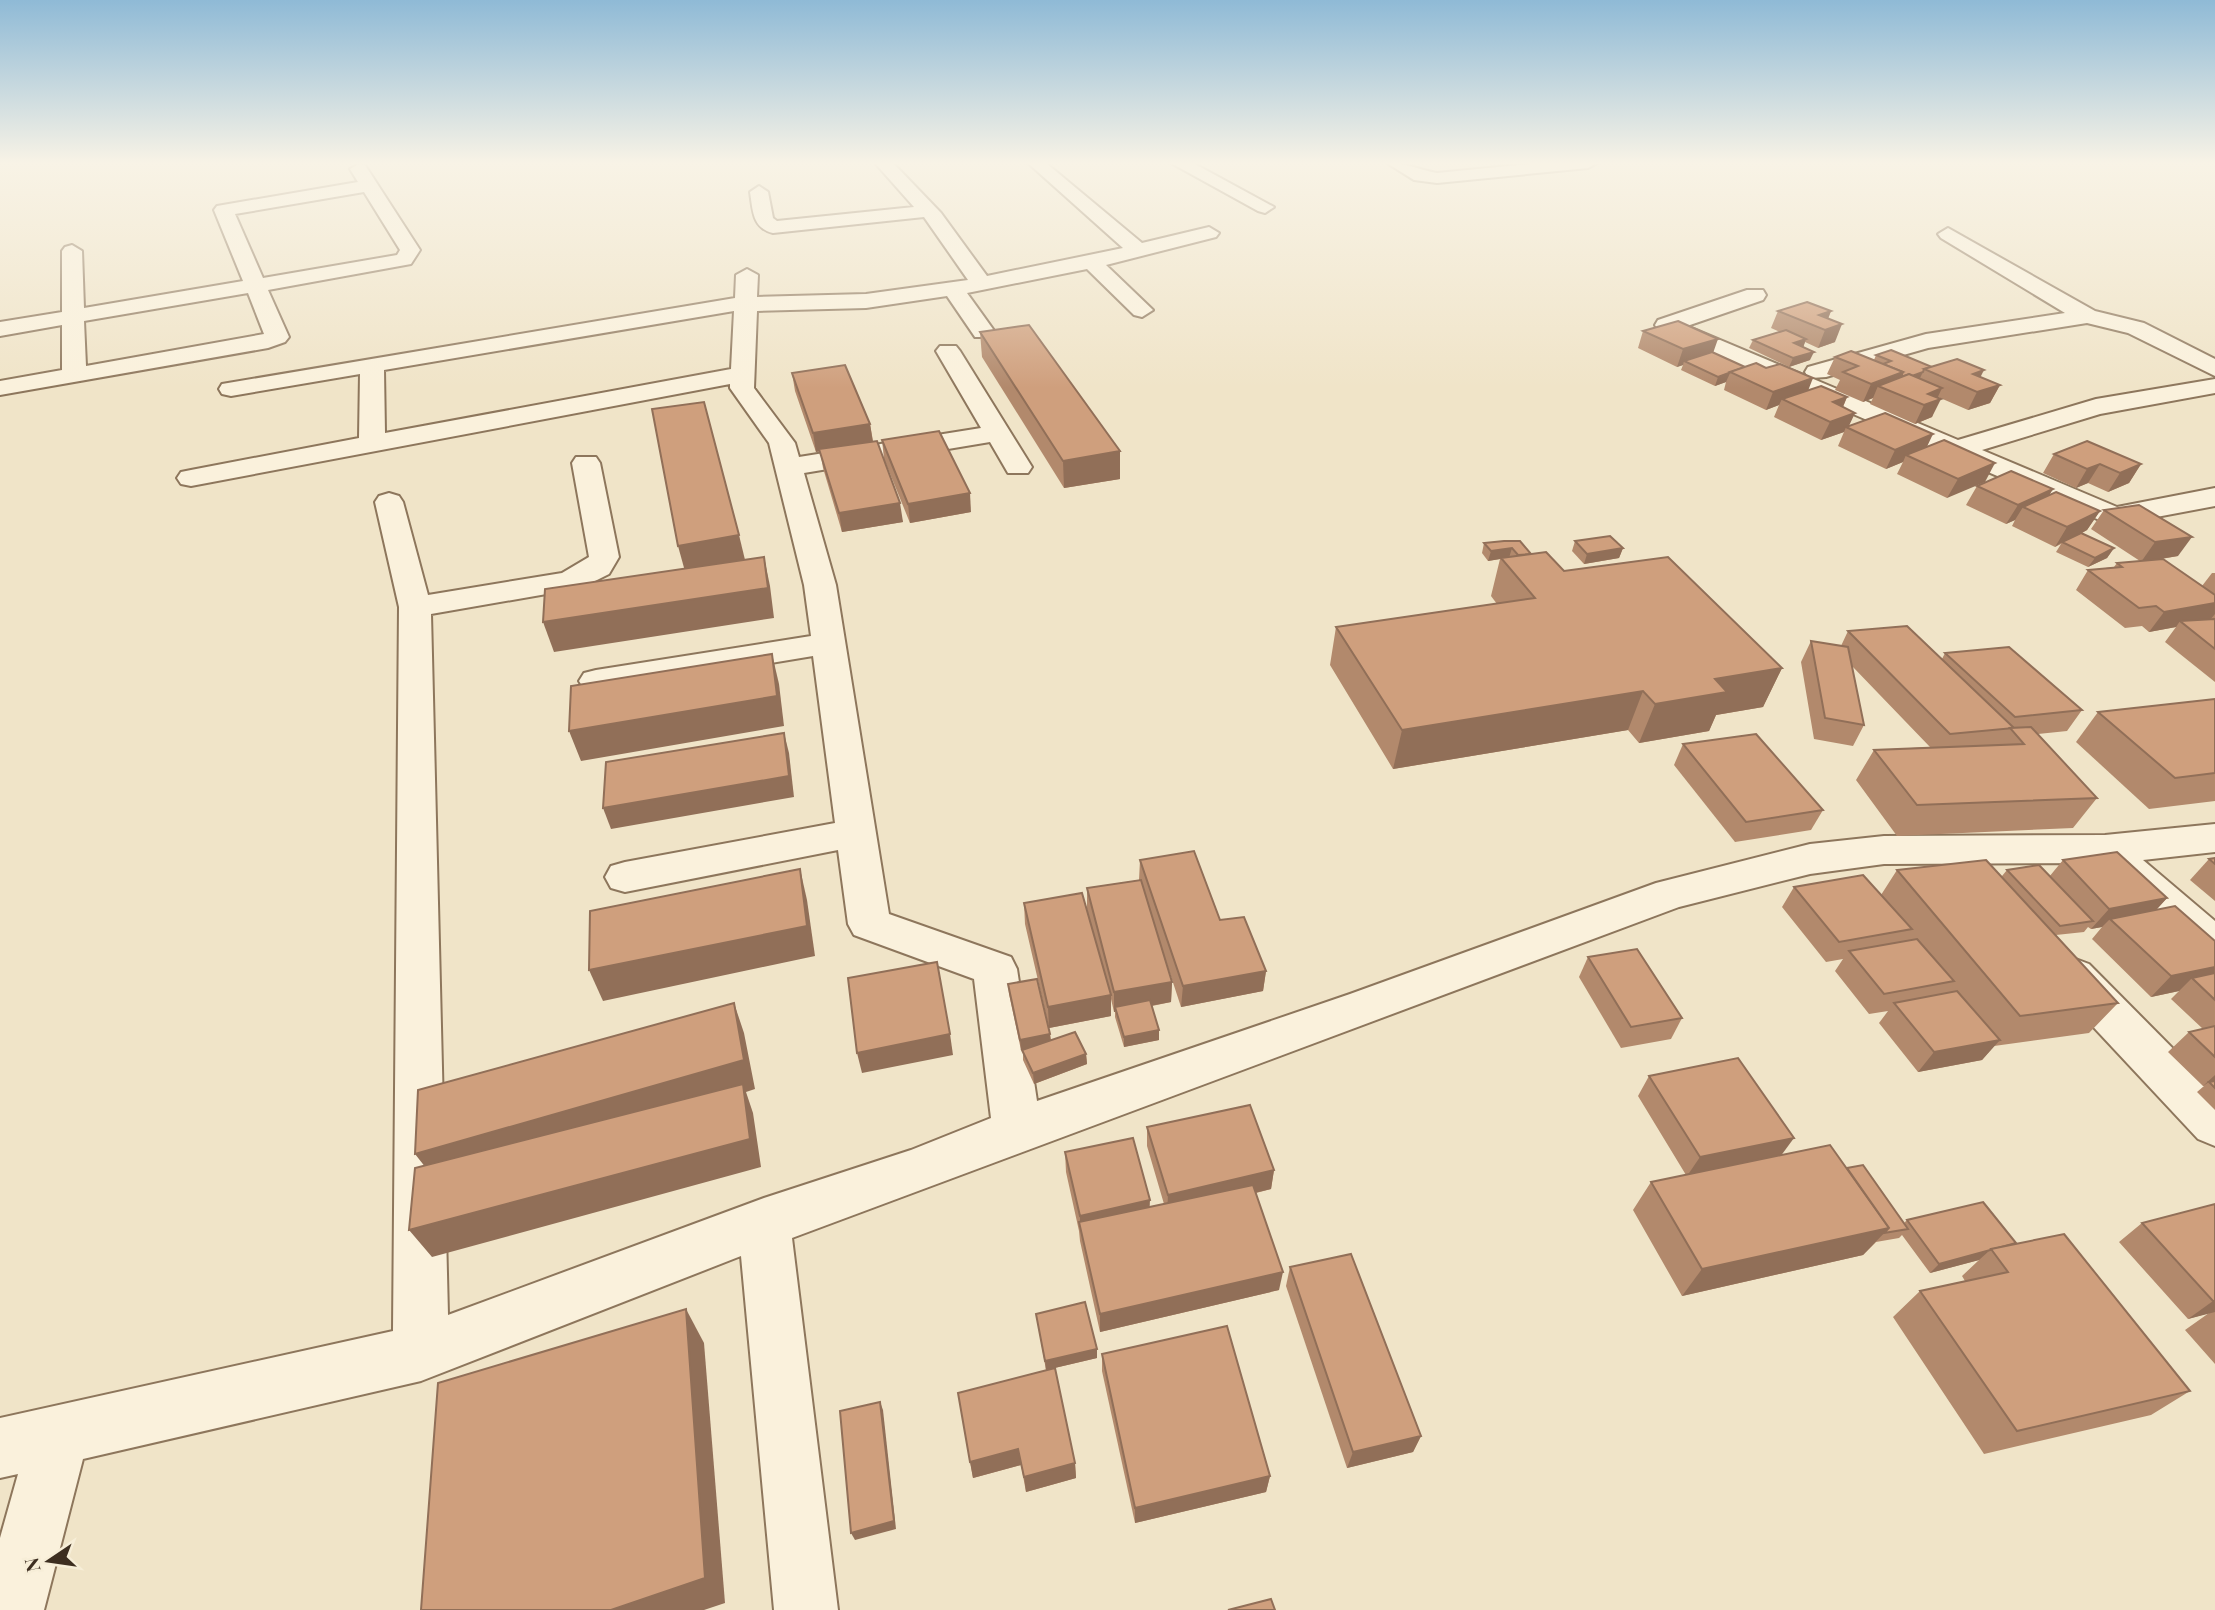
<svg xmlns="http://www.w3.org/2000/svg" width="2215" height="1610" viewBox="0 0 2215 1610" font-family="'Playfair Display',serif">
<rect width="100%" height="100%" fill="#f0e4c8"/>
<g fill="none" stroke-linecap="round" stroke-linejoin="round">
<g stroke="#8d765c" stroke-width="4">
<g id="minor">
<path d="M875 163H893L941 213 987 276 1123 248 1028 163H1046L1142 243 1209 227 1219 233 1216 237 1106 265 1153 310 1142 317 1134 315 1087 269 967 293 995 332 991 337H975L947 296 866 308 757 311 754 388 795 443 799 457 981 428 936 351 940 346H956L960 351 1032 467 1028 473H1008L990 442 804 473 836 585 889 914 1011 957 1017 969 1037 1101 1350 994 1656 883 1810 844 1884 836 2105 835 2215 824V852L2143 860 2215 921V963L2200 958 2111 877 2105 867 2107 863 1884 864 1810 874 1679 907 792 1238 838 1610H774L741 1256 421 1381 83 1459 44 1610H0V1538L18 1474 0 1478V1418L393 1331 399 607 375 502 379 496 389 493 399 496 403 502 428 595 562 573 589 557 572 463 576 457H596L600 463 619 557 609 574 581 588 431 614 448 1315 764 1198 911 1150 991 1118 974 979 854 935 848 924 838 850 625 892 611 888 605 877 611 866 625 862 835 823 813 656 596 692 584 689 579 681 584 673 596 670 811 636 804 585 769 443 730 388V384L191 486 181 484 177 478 181 472 191 470 359 438 360 374 231 396 222 394 219 389 222 384 735 298 736 275 747 269 758 275 757 297 866 294 968 280 924 217 773 233C752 228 753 210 750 192L759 186 768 192 773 218 777 221 914 207ZM734 311 731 369 385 433 384 370Z"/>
<polygon points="1171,163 1193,163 1274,207 1265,213 1258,211"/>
<path d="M1387 163C1406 162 1419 170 1437 173L1539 163H1597L1588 168 1437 183 1414 180Z"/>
<path d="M359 164 365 165 420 250 411 264 268 290 289 337 285 342 268 348 0 395V381L62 370V325L0 336V322L62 312V251L65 247 72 245 82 251 84 308 243 281 214 210 217 206 358 182 350 169ZM364 192 400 250 397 255 263 278 235 214ZM248 293 264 334 86 366 84 321Z"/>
<polygon points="1948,228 2095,311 2144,323 2215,359 2215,376 2128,333 2087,323 1928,348 1826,377 1811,378 1958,440 2096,399 2215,379 2215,393 2100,414 1982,450 2117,507 2215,488 2215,506 2114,525 2104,522 1658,330 1655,325 1658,320 1747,290 1763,290 1766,295 1763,300 1687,326 1808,377 1805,372 1808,367 1926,334 2065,313 1941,238 1938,234"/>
<polygon points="2073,958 2089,964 2215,1091 2215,1146 2198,1139 2057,988 2051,976 2057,964"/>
</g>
</g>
<use href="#minor" fill="#faf1dc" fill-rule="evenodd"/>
</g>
<g fill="#b2896c">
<polygon points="1778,311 1831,311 1828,319 1835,342 1818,348 1805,342 1803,347 1810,360 1789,367 1749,348 1753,340 1780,332 1771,328"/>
<polygon points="1643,331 1713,352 1745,367 1808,390 1847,397 1843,407 1855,413 1848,426 1995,463 1947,498 1897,474 1903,462 1886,469 1838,446 1844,432 1821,440 1774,417 1779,405 1766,410 1724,390 1726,382 1715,386 1681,370 1683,365 1677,367 1638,348"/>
<polygon points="980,332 1120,451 1120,479 1064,488 982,357"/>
<polygon points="1876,355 1980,377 2000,385 1990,403 1968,410 1938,397 1932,417 1915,424 1870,404 1873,398 1863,402 1835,390 1840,380 1827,374 1835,357 1874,360"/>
<polygon points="792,373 870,424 873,441 903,522 842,532 823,468 820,451 816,452 795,391"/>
<polygon points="882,440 971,512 910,523 884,459"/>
<polygon points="2054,454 2141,464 2129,483 2108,492 2088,483 2076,488 2043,473"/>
<polygon points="1977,486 2053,489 2049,495 2100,511 2087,530 2082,533 2114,548 2107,558 2088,567 2056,552 2061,544 2055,547 2012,526 2015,520 2006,524 1966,505"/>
<polygon points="2104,510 2178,556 2161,559 2202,586 2212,573 2215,573 2215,682 2165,642 2176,627 2149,632 2142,626 2125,628 2076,590 2088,570 2114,567 2117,563 2140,561 2091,529"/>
<polygon points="1504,541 1531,554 1564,571 1782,668 1763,707 1716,715 1709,731 1639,743 1628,730 1393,769 1330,665 1336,627 1497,604 1491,596 1500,559 1488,561 1482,553 1484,543"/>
<polygon points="1575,541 1623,548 1619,558 1584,564 1572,551"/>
<polygon points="1848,631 1942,659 1945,653 2082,710 2067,731 2038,734 2097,798 2073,828 1897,836 1856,780 1874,750 1930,747 1852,666 1864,725 1853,746 1814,739 1801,662 1811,641 1841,646"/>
<polygon points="2215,699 2215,801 2149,809 2076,742 2098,712"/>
<polygon points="1683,744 1823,810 1811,830 1735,842 1674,765"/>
<polygon points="2215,858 2215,901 2190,880 2209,859"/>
<polygon points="1140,860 1220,920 1266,971 1263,991 1181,1007 1163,952 1172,982 1171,1002 1152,1006 1159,1040 1124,1047 1115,1017 1115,1012 1114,1012 1111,999 1111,1016 1049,1028 1025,924 1024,903 1099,956 1087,909 1087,888 1139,880"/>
<polygon points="2063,860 2167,898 2156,910 2215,941 2215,1110 2197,1092 2204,1086 2203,1086 2168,1052 2189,1032 2203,1029 2171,999 2179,991 2151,997 2092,939 2102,927 2091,929 2088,927 2084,932 2056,935 2118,1003 2089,1033 1994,1046 1982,1060 1918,1072 1879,1023 1888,1011 1869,1014 1835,971 1843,959 1826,962 1782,907 1794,887 1881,895 1897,870 2002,876 2007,870 2049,877"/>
<polygon points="1588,957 1682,1018 1671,1039 1621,1048 1579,977"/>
<polygon points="1008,984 1050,1034 1051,1040 1086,1054 1087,1064 1034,1084 1023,1060 1023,1050 1021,1050 1009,994"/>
<polygon points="1649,1076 1781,1155 1847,1168 1904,1223 1907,1220 2016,1243 2190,1391 2151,1415 1984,1454 1893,1317 1920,1291 1965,1281 1962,1276 1979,1260 1930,1273 1902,1235 1899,1238 1876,1242 1863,1255 1682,1296 1633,1210 1651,1182 1686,1175 1638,1096"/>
<polygon points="1147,1127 1274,1170 1271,1189 1256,1193 1279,1290 1100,1332 1080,1241 1079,1231 1066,1172 1065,1152 1150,1207 1164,1204 1147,1146"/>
<polygon points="2215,1204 2215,1364 2185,1330 2209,1313 2188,1319 2119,1242 2142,1223"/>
<polygon points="1290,1267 1421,1436 1413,1452 1347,1468 1286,1286"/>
<polygon points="1036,1314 1097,1349 1097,1358 1046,1370"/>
<polygon points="1102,1354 1270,1476 1266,1492 1135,1523 1102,1371"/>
<polygon points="958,1393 1075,1463 1076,1478 1026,1492 1021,1465 973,1478"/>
</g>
<g fill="#916f58">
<polygon points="1831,311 1824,328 1819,315"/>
<polygon points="1842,324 1835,342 1818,348 1825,330"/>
<polygon points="1718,339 1712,356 1684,361 1683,365 1677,367 1683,349"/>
<polygon points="1806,339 1803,348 1794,343"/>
<polygon points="1814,352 1810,360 1789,367 1793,358"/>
<polygon points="1984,370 1975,388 1973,374"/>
<polygon points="1903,372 1895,390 1878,386 1873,398 1863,402 1871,384"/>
<polygon points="1923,372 1919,380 1903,379"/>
<polygon points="1730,373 1726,382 1715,386 1718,377"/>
<polygon points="1813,378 1806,396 1782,399 1779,405 1766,410 1773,392"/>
<polygon points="2000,385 1990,403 1968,410 1977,392"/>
<polygon points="1942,388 1936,401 1941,399 1932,417 1915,424 1924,405 1928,394"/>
<polygon points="1847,397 1839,416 1825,421 1833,402"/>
<polygon points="1855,413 1848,428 1846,427 1844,432 1821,440 1830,422"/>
<polygon points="870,424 873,443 816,452 813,433"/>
<polygon points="1933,434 1924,453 1906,455 1903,462 1886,469 1895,450"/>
<polygon points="1120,451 1120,479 1064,488 1063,461"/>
<polygon points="1995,463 1985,482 1947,498 1958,479"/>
<polygon points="2100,464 2088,483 2076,488 2087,469"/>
<polygon points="2141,464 2129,483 2108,492 2120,473"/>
<polygon points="2053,489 2041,508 2023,507 2015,520 2006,524 2018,505"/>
<polygon points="970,493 971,512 910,523 908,504"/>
<polygon points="900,503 903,522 842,532 839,513"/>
<polygon points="2100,511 2087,530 2063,543 2062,542 2055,547 2067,527"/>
<polygon points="739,535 746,564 686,575 678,546"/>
<polygon points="2192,537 2178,556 2141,562 2155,542"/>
<polygon points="1512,548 1509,558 1501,558 1500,559 1488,561 1491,551"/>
<polygon points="1623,548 1619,558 1584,564 1587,554"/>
<polygon points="2114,548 2107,558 2088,567 2095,558"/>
<polygon points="764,557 770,586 774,618 554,652 543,622"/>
<polygon points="2215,603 2215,614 2209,621 2180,621 2176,627 2149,632 2164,612"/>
<polygon points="772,654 779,684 784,726 581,761 569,731"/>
<polygon points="1782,668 1763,707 1716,715 1709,731 1639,743 1655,704 1715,679"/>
<polygon points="1643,691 1628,730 1393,769 1402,730"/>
<polygon points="784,733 789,753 794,797 611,829 603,808"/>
<polygon points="800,869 807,900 815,956 603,1001 589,970"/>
<polygon points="2167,898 2148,919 2110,919 2102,927 2091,929 2109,909"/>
<polygon points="2215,967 2215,984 2192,978 2179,991 2151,997 2171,976"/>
<polygon points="1266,971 1263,991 1181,1007 1183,986"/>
<polygon points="1172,982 1171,1002 1117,1012 1115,1007 1115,1012 1114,1012 1114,992"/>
<polygon points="1111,995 1111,1016 1049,1028 1048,1007"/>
<polygon points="734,1003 744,1033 755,1089 746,1092 753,1113 761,1167 432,1257 409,1230 437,1182 415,1154"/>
<polygon points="1159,1030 1159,1040 1124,1047 1124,1037"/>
<polygon points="950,1034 953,1055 862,1073 857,1053"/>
<polygon points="1050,1034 1051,1045 1021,1050 1020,1040"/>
<polygon points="2000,1040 1982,1060 1918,1072 1934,1052"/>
<polygon points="1086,1054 1087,1064 1034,1084 1033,1073"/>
<polygon points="2215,1075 2215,1084 2209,1082 2203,1086"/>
<polygon points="1794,1138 1780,1157 1687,1176 1700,1157"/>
<polygon points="1274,1170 1271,1189 1167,1214 1168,1195"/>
<polygon points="1150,1200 1149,1219 1080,1226 1080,1216"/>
<polygon points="1889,1228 1863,1255 1682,1296 1702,1269"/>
<polygon points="1989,1251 1979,1260 1930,1273 1939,1264"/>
<polygon points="1283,1272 1279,1290 1100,1332 1100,1314"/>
<polygon points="2213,1301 2215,1301 2215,1312 2188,1319"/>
<polygon points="686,1309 704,1343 725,1603 704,1610 611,1610"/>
<polygon points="1097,1349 1097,1358 1046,1370 1045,1361"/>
<polygon points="880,1402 883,1410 896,1529 855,1540 851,1533"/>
<polygon points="1421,1436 1413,1452 1347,1468 1353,1452"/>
<polygon points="1018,1449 1021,1465 973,1478 970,1462"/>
<polygon points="1075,1463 1076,1478 1026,1492 1024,1477"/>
<polygon points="1270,1476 1266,1492 1135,1523 1135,1508"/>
</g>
<g fill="#cf9f7d" stroke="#916f58" stroke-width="2">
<polygon points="1807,302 1831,311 1819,315 1842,324 1825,330 1778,311"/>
<polygon points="1678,321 1718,339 1683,349 1643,331"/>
<polygon points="1029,325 1120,451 1063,461 980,332"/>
<polygon points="1786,330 1806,339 1794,343 1814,352 1793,358 1753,340"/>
<polygon points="1891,350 1932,367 1924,369 1923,372 1912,376 1909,374 1901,377 1903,372 1883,364 1891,361 1876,355"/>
<polygon points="1851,351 1903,372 1871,384 1843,372 1858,366 1835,357"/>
<polygon points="1712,352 1745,367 1718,377 1684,361"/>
<polygon points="1957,359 1984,370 1973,374 2000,385 1977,392 1924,369"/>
<polygon points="1756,363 1766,368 1780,364 1813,378 1773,392 1730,372"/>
<polygon points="845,365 870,424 813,433 792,373"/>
<polygon points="1909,374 1942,388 1928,394 1941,399 1924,405 1878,386"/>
<polygon points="1821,386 1847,397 1833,402 1855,413 1830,422 1782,399"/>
<polygon points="704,402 739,535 678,546 652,409"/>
<polygon points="1885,413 1933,434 1895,450 1846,427"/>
<polygon points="939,431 970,493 908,504 882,440"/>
<polygon points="1944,440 1995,463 1958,479 1906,455"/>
<polygon points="877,441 900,503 839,513 819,449"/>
<polygon points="2087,441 2141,464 2120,473 2100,464 2087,469 2054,454"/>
<polygon points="2011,471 2053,489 2018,505 1977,486"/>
<polygon points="2056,492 2100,511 2067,527 2023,507"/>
<polygon points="2139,505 2192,537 2155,542 2104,510"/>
<polygon points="2081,533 2114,548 2095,558 2062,542"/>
<polygon points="1610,536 1623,548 1587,554 1575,541"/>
<polygon points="1504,541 1520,541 1531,554 1518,555 1512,548 1491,551 1484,543"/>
<polygon points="1546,552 1564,571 1668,557 1782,668 1715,679 1727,692 1655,704 1643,691 1402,730 1336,627 1535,598 1501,558"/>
<polygon points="764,557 768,588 543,622 545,589"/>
<polygon points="2163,559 2215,595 2215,603 2164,612 2156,606 2139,608 2088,570 2122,567 2117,563"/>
<polygon points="2215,619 2215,649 2180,621"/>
<polygon points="1907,626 2014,728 1950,734 1848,631"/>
<polygon points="1811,641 1848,647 1864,725 1825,718"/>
<polygon points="2009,647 2082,710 2015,717 1945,653"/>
<polygon points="772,654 777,696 569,731 571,686"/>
<polygon points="2215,699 2215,773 2175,778 2098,712"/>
<polygon points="2031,727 2097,798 1917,805 1874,750 2024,744 2010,728"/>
<polygon points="784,733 789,776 603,808 606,762"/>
<polygon points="1756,734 1823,810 1746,822 1683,744"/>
<polygon points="1194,851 1220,920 1244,917 1266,971 1183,986 1140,860"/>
<polygon points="2117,852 2167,898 2109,909 2063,860"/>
<polygon points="2215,858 2215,864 2209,859"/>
<polygon points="1986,860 2118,1003 2020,1016 1897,870"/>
<polygon points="2039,865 2093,921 2060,926 2007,870"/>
<polygon points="800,869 807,926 589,970 590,911"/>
<polygon points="1863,875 1912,929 1839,942 1794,887"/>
<polygon points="1141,880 1172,982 1114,992 1087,888"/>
<polygon points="1082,893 1111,995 1048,1007 1024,903"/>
<polygon points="2175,906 2215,941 2215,967 2171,976 2110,919"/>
<polygon points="1917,939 1954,981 1884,994 1849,951"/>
<polygon points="1637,949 1682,1018 1631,1027 1588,957"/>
<polygon points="937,962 950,1034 857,1053 848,978"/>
<polygon points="2215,973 2215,1000 2192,978"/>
<polygon points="1037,979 1050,1034 1020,1040 1008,984"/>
<polygon points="1957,991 2000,1040 1934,1052 1894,1003"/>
<polygon points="1150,1000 1159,1030 1124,1037 1115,1007"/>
<polygon points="734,1003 744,1060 415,1154 418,1090"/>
<polygon points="2215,1026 2215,1057 2189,1032"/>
<polygon points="1075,1032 1086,1054 1033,1073 1022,1050"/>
<polygon points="1738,1058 1794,1138 1700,1157 1649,1076"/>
<polygon points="2215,1081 2215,1088 2209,1082"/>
<polygon points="743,1084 750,1139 409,1230 415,1168"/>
<polygon points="1250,1105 1274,1170 1168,1195 1147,1127"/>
<polygon points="1133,1138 1150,1200 1080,1216 1065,1152"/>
<polygon points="1830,1145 1889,1228 1702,1269 1651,1182"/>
<polygon points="1863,1165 1908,1229 1884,1233 1889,1228 1847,1168"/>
<polygon points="1253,1185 1283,1272 1100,1314 1079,1222"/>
<polygon points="1983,1202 2016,1243 1939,1264 1907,1220"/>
<polygon points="2215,1204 2215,1301 2213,1301 2142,1223"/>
<polygon points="2064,1234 2190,1391 2017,1431 1920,1291 2008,1272 1991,1249"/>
<polygon points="1351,1254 1421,1436 1353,1452 1290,1267"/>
<polygon points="1085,1302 1097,1349 1045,1361 1036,1314"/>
<polygon points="686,1309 705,1578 611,1610 421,1610 438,1383"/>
<polygon points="1227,1326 1270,1476 1135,1508 1102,1354"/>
<polygon points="1055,1368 1075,1463 1024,1477 1018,1449 970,1462 958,1393"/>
<polygon points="880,1402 894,1521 851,1533 840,1411"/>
<polygon points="1271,1599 1275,1610 1228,1610"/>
</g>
<linearGradient id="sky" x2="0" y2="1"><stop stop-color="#8fbad6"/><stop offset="0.42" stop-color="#f8f3e6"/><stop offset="1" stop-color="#f8f3e6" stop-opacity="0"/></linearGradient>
<rect width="2215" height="388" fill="url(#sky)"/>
<g transform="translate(49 1561) rotate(257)" stroke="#f7eed8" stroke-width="5" paint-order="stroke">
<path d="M0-5L12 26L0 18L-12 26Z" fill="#3d2e20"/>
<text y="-10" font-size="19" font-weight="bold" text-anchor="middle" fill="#3d2e20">N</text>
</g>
</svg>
